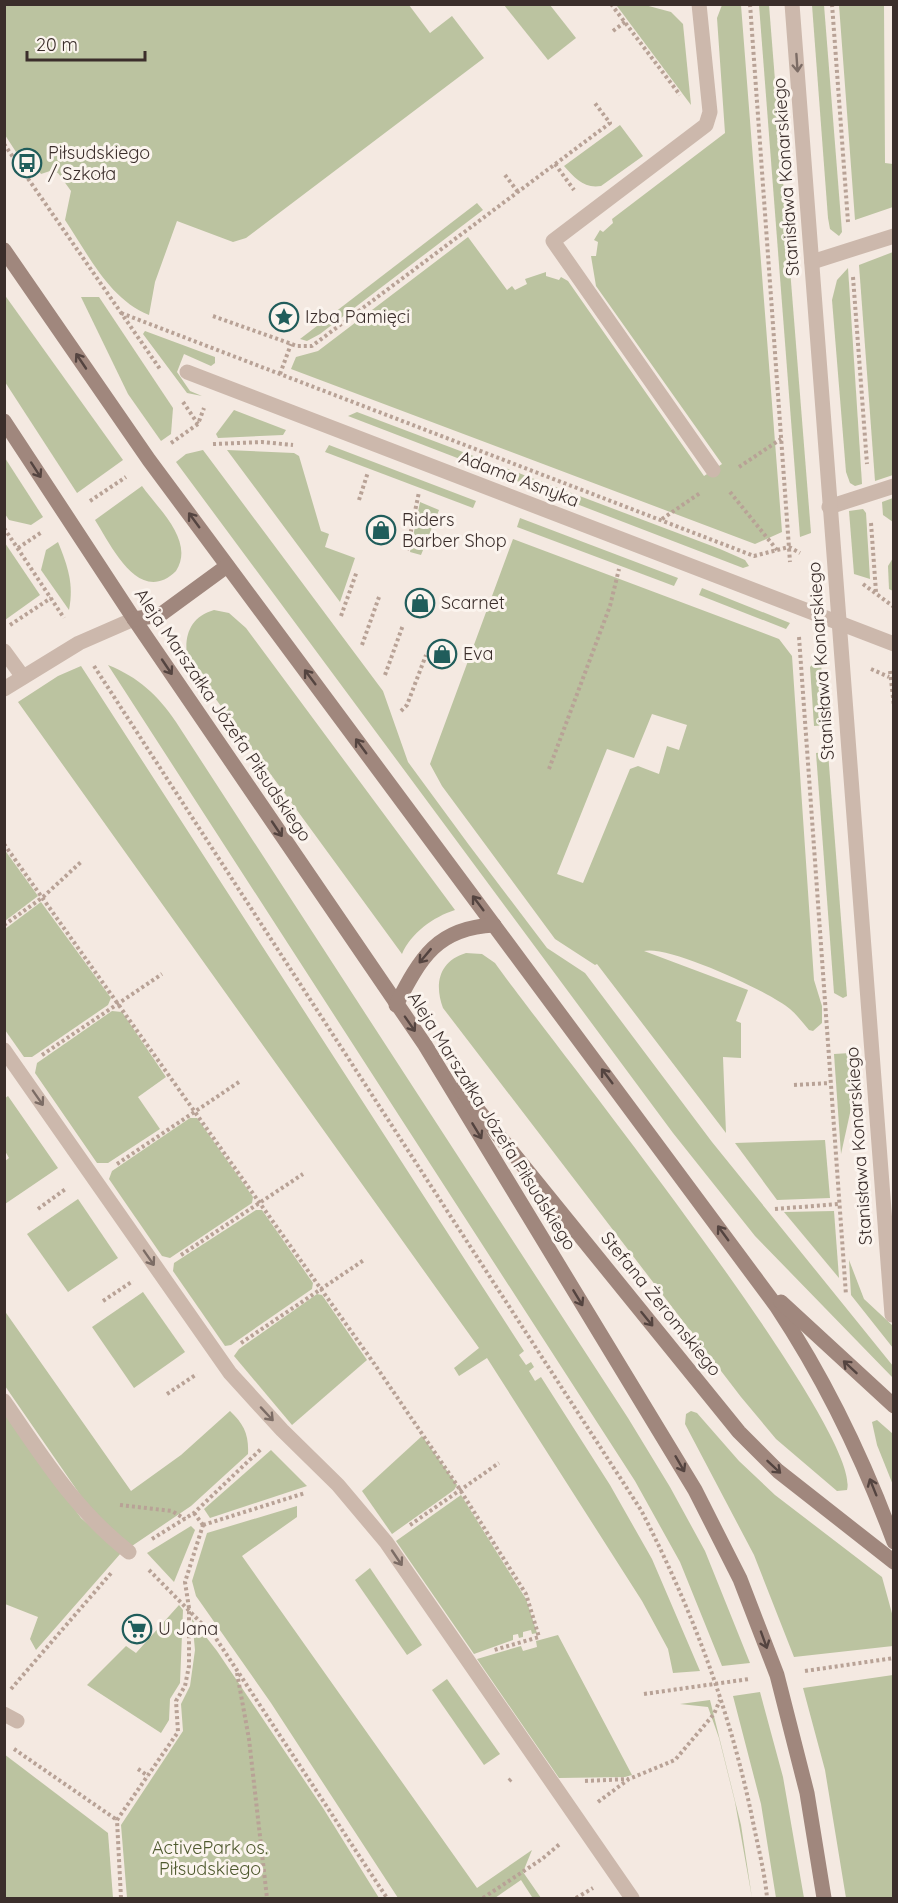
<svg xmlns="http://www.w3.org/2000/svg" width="898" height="1903" viewBox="0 0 898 1903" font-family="Quicksand,sans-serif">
<rect width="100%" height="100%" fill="#f4e9e1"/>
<g fill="#bbc3a0" fill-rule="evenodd">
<path d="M4 5H409L430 33 452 16 484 58 246 238 233 242 177 221 155 282 149 315C109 299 88 254 65 220L71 191 58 173 50 171 41 174 23 148 16 152 5 135Z"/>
<polygon points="504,5 550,5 576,38 548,60"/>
<polygon points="645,5 671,12 683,24 691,105 617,6"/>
<polygon points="722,5 741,5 782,532 755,544 291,369 296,357 318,351 468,237 507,290 512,286 515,290 527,284 525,279 546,272 546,276 559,280 561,277 568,281 704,476 722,464 596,286 591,256 596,256 598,242 594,240 600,230 603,232 613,223 612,219 725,133 717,18"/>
<polygon points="759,5 769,5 811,533 800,537"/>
<polygon points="812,5 824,5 842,232 839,236 830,229 828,218"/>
<polygon points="839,5 884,5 885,163 893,164 893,207 855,220"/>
<path d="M620 125 643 156 601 186C584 189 575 178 564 166Z"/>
<polygon points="477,203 483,210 320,334 307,341 300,339"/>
<polygon points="893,252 893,475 875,481 859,265"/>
<polygon points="848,268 862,484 855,486 850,483 846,472 832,300 837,280"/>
<polygon points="4,294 123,460 77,493 5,382"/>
<polygon points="81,297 99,297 173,408 171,434 161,441 128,394"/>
<polygon points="145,331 215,357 215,363 211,366 184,354 177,372 190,391 202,396 187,393 143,334"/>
<polygon points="234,410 286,430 283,435 218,438 216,434"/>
<polygon points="357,412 720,549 745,560 749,566 743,568 348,416"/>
<polygon points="329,445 476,501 473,508 325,452"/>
<polygon points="203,450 383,691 408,762 469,845 547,948 585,973 712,1142 893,1366 893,1378 755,1236 673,1133 176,462 186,454"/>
<polygon points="227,450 294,453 299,456 321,531 329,534 325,547 355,558 340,602"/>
<polygon points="5,458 43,517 31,525 9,520 5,514"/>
<path d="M142 486C159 510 195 541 176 571 139 607 111 545 95 520Z"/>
<polygon points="893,498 894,498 893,522 883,515 882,502"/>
<polygon points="420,502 439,510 421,555 410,552"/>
<polygon points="863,509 866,513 870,579 854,574 849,511"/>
<polygon points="520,518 678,578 674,586 517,527"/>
<path d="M513 539 779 639 792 656 814 980 822 1006V1023L813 1031 809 1030C803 1023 797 1015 790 1009 768 991 669 945 644 951L748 990 736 1021 741 1023V1058L723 1057 726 1133 597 964 595 965 555 939 442 786 430 764ZM652 714 687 725 679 750 667 746 659 774 638 766 630 769 583 883 557 874 607 749 634 758Z"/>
<path d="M58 542C68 567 74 584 69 610L41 570 46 550Z"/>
<polygon points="5,543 40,595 5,620 4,620"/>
<polygon points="893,558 893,591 889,589 888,566"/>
<polygon points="702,588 790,623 786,629 699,595"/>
<path d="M214 610 229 613 246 628 455 910C433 917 411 933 402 954L188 661C183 638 189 617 214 610Z"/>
<polygon points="816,661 821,663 826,725 814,726 810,667"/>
<path d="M108 665C138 677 158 695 176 722L628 1418 670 1487 705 1551 750 1663 722 1666 680 1562 635 1481Z"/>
<polygon points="81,666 524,1351 519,1355 526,1365 531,1362 534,1367 529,1371 535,1381 541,1377 610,1485 652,1559 700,1671 673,1673 668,1649 642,1601 487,1358 459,1376 454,1368 479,1348 18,702 58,676"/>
<polygon points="828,752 847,996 843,998 834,993 816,753"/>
<polygon points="4,849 38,896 5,921 4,921"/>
<polygon points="41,902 111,998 108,1005 32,1057 24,1057 5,1030 5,929"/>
<path d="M466 953 482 954 495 963C546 1035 864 1430 847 1490L837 1491 776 1439 741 1397 443 1008C434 984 439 961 466 953Z"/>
<polygon points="112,1011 122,1012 166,1077 138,1097 160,1129 108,1163 97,1163 35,1073 37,1063"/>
<polygon points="850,1053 854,1095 841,1154 834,1054"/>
<polygon points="8,1096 58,1168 5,1204 5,1161 9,1158 5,1151 4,1099"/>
<polygon points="190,1118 197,1118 253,1197 252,1203 170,1258 162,1256 109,1179 112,1171"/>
<polygon points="825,1140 830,1198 777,1200 735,1143"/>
<polygon points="78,1199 118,1258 68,1292 27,1234"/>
<polygon points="256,1210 262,1210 313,1283 312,1289 231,1345 225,1346 173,1271 174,1263"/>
<polygon points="834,1211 839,1278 784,1212"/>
<polygon points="849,1260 864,1299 893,1326 893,1348 851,1295"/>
<polygon points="143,1292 185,1352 134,1388 92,1327"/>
<polygon points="317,1294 322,1295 367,1360 292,1425 234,1356 239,1349"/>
<path d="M4 1310 131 1491 181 1455 230 1411C244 1424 249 1435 248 1454L191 1506 129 1548 90 1509 5 1386Z"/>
<polygon points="691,1411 697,1413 739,1461 775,1495 882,1577 893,1617 893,1646 794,1657 754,1555 685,1424 686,1414"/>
<polygon points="4,1412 81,1518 121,1553 36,1650 30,1639 38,1617 5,1604"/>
<polygon points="877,1420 893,1434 893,1485 877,1445 872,1422"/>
<polygon points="422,1436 457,1485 454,1490 392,1534 362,1491"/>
<polygon points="271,1450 307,1486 210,1518 204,1509"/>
<polygon points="461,1495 526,1599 537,1633 532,1634 531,1630 523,1632 523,1637 519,1638 518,1634 513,1635 513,1640 474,1654 396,1541"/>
<polygon points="297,1506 297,1517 242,1556 477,1888 532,1850 523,1872 541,1898 530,1898 532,1897 521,1880 495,1898 398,1898 271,1703 196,1596 192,1581 207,1533"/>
<polygon points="191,1526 195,1530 174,1582 147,1553"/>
<polygon points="370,1568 422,1645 407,1655 355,1580"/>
<polygon points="179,1605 183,1610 180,1683 170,1699 169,1720 161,1733 87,1685 126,1646 136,1653"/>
<polygon points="192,1619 217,1651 323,1808 379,1898 127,1898 121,1825 183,1731 181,1704 190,1686 195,1650"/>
<polygon points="558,1635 632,1775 625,1777 559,1778 477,1659 521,1646 523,1651 537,1647 536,1641"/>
<polygon points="893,1675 893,1898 846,1898 825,1770 803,1688"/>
<polygon points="447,1679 500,1754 484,1765 432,1690"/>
<polygon points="760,1692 783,1777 804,1898 776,1898 761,1804 733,1696"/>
<polygon points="710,1700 741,1825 752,1898 735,1802 719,1738 708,1707 680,1704"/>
<polygon points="4,1754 108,1833 113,1898 5,1898"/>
</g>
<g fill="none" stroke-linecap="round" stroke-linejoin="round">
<g stroke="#b8a296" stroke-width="4" stroke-dasharray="3 3" stroke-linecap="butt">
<polyline points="611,4 680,95"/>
<polyline points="750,4 790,562"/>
<polyline points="832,4 848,222"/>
<polyline points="613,31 625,22"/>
<polyline points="4,144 160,369"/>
<polyline points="555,164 574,190"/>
<polyline points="505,175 518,192"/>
<polyline points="853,277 867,464"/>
<polyline points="121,313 754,556 789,547 800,553"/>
<polyline points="213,316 297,346 312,346 610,123 594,102"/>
<polyline points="280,374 291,344"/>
<polyline points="183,402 198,424"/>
<polyline points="171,443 198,424 204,408"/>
<polyline points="213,444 262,442 293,445"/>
<polyline points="739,467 781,439"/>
<polyline points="730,492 777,550"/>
<polyline points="359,500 368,472"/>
<polyline points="90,501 126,477"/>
<polyline points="662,519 700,493"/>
<polyline points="871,523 876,592"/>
<polyline points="4,528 64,618"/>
<polyline points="18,548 42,532"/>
<polyline points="407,550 419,492"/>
<polyline points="863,584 894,607"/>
<polyline points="341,616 357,571"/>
<polyline points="10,625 51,598"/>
<polyline points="799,637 846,1295"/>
<polyline points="362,645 379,597"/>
<path d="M94 666 641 1510C692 1609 731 1713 753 1822 758 1847 765 1873 767 1898"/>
<polyline points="871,669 889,677"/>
<polyline points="890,671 894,706"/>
<polyline points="385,675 403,625"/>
<polyline points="401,711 407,705 426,655"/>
<polyline points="549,769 610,606 619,569"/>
<polyline points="4,844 373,1362 457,1485 526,1594 539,1637 494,1650"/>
<polyline points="4,925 43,897 82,861"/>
<polyline points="42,1055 162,974"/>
<polyline points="794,1085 830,1083"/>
<polyline points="117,1164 239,1082"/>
<polyline points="38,1209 67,1188"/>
<polyline points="775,1209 839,1204"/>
<polyline points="181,1255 303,1174"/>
<polyline points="103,1301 133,1281"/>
<polyline points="241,1343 364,1260"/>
<polyline points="167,1394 197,1374"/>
<polyline points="120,1505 172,1511 185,1519"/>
<polyline points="194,1513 203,1525"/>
<polyline points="203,1525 305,1493"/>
<polyline points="410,1525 499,1463"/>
<polyline points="152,1539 194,1513 261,1449"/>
<polyline points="149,1570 215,1637 387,1898"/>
<polyline points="805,1671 894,1658"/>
<polyline points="237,1673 249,1739 267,1898"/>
<polyline points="11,1689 112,1572"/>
<polyline points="644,1694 749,1679"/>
<polyline points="14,1749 117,1820"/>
<polyline points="138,1769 148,1776"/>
<polyline points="509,1781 511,1779"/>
<polyline points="585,1781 628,1779"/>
<polyline points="598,1802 629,1779 675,1760 714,1714 720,1700"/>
<polyline points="121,1898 117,1820 178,1732 176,1701 185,1686 189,1666 189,1608 185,1582 203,1525"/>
<polyline points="483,1898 542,1859 561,1843"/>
<polyline points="576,1898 593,1888"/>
</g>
<g stroke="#ccb8ac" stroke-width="15">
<polyline points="699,4 710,112 706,125 553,241 713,470"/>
<polyline points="812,262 894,236"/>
<polyline points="829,507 894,486"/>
<polyline points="4,651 23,677"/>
<path d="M4 1401C43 1457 75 1510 129 1552"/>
</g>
<g stroke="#ccb8ac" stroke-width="15">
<polyline points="792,4 892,1315"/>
<polyline points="187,372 894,644"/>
<polyline points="4,689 79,643 134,619"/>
<polyline points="4,1050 230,1373 282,1430 338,1485 386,1542 632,1898"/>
<polyline points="4,1714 17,1721"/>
</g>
<g stroke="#a0877d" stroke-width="15">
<path d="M4 250 149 460 777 1307C826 1381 863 1458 894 1542"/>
<polyline points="4,421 134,619 425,1045 695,1490 740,1579 777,1675 807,1793 824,1898"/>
<polyline points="134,619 160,615 227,566"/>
<path d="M396 1005C421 957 437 928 494 925"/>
<polyline points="461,1089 739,1432 778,1471 894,1562"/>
<polyline points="781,1302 894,1406"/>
</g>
</g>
<defs><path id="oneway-shaft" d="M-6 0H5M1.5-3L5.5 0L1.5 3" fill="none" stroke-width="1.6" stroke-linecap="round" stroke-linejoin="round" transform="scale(1.5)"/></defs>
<g stroke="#7c6c65">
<use href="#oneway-shaft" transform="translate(797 63) rotate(86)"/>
<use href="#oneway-shaft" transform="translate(38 1098) rotate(55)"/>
<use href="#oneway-shaft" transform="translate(149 1258) rotate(55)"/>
<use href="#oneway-shaft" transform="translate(267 1414) rotate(47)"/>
<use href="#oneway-shaft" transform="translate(397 1558) rotate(56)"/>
</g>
<g stroke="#544440">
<use href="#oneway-shaft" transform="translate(81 361) rotate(-124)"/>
<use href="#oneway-shaft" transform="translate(36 470) rotate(57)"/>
<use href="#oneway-shaft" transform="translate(194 520) rotate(-126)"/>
<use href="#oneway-shaft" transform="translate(167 667) rotate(56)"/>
<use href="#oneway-shaft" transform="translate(310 677) rotate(-127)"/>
<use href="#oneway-shaft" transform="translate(361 746) rotate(-126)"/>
<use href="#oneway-shaft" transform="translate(277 829) rotate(56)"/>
<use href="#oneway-shaft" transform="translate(478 903) rotate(-127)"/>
<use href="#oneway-shaft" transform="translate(425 956) rotate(130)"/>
<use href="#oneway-shaft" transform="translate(410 1024) rotate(55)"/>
<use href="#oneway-shaft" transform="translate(607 1076) rotate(-127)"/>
<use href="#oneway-shaft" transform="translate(477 1131) rotate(59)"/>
<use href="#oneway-shaft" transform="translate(723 1233) rotate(-126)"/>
<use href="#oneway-shaft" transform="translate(578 1298) rotate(59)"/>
<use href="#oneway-shaft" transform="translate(647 1319) rotate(51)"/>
<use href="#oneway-shaft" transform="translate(850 1367) rotate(-137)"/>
<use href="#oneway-shaft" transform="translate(680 1464) rotate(60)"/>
<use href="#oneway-shaft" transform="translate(774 1467) rotate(43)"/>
<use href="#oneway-shaft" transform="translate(873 1487) rotate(-112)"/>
<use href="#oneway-shaft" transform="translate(764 1640) rotate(70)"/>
</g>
<defs>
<g id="bus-ring" transform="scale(1.5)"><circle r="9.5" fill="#fbf4ee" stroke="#205d5b" stroke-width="1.5"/><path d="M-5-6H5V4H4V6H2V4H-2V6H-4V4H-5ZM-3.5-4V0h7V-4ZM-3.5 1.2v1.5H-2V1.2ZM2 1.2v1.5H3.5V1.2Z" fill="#205d5b"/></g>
<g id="sight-ring" transform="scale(1.5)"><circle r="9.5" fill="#fbf4ee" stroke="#205d5b" stroke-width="1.5"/><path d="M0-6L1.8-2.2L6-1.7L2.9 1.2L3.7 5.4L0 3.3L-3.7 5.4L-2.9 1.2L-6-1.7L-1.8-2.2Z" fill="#205d5b"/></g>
<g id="shop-ring" transform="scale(1.5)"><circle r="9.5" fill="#fbf4ee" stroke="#205d5b" stroke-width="1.5"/><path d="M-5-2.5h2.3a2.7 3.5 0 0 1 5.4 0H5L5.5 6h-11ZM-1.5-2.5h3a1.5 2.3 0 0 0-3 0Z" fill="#205d5b"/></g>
<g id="supermarket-ring" transform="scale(1.5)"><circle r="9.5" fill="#fbf4ee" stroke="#205d5b" stroke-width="1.5"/><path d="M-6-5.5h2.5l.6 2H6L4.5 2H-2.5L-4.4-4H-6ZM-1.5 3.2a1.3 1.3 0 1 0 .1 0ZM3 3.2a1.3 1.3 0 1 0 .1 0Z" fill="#205d5b"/></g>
</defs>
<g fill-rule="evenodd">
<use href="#bus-ring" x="27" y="163"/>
<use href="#sight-ring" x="284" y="317"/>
<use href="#shop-ring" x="381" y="530"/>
<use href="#shop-ring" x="420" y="603"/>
<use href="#shop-ring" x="442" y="654"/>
<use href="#supermarket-ring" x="137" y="1629"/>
</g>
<g text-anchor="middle" stroke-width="6" stroke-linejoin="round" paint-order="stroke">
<g font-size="18" fill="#3b2e2b" stroke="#fbf4ee" text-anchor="start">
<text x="48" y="159">Piłsudskiego<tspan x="48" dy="21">/ Szkoła</tspan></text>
<text x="305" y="323">Izba Pamięci</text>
<text x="402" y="526">Riders<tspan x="402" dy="21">Barber Shop</tspan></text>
<text x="441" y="609">Scarnet</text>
<text x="463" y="660">Eva</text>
<text x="158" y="1635">U Jana</text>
</g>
<g font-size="18" fill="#3b2e2b" stroke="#fbf4ee">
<text transform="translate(786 177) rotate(-94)" y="6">Stanisława Konarskiego</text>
<text transform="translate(519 479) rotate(21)" y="6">Adama Asnyka</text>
<text transform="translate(821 661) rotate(-94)" y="6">Stanisława Konarskiego</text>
<text transform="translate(223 715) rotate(56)" y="6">Aleja Marszałka Józefa Piłsudskiego</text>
<text transform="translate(492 1121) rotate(58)" y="6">Aleja Marszałka Józefa Piłsudskiego</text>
<text transform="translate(859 1146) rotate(-94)" y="6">Stanisława Konarskiego</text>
<text transform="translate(661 1304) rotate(51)" y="6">Stefana Żeromskiego</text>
</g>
<g font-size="18" fill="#4e592e" stroke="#fbf4ee">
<text x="210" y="1854">ActivePark os.<tspan x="210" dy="21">Piłsudskiego</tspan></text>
</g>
</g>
<rect width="898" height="1903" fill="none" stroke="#3b2e2b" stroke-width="12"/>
<path d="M27 51v9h118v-9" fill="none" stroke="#3b2e2b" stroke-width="3"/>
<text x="36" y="51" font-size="18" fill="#3b2e2b" stroke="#fbf4ee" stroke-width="4.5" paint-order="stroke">20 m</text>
</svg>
